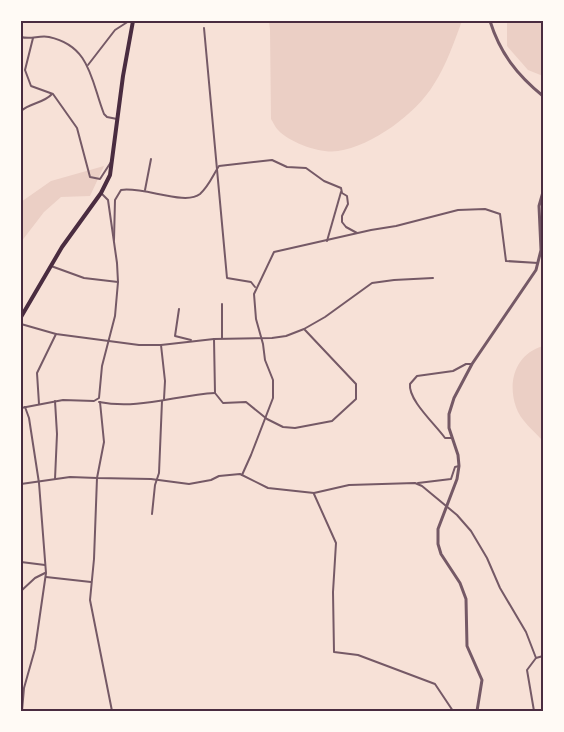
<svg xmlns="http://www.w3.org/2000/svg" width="564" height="732" viewBox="0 0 564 732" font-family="'Asap Condensed',sans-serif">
<rect width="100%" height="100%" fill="#f7e1d7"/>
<g fill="#ebcfc5">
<path d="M269 21H462C454 42 446 66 434 84 416 114 372 146 338 151 321 154 290 143 278 130 275 127 273 122 271 119L270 30Z"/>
<polygon points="507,21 543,21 543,76 528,70 507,46"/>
<polygon points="104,166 90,196 61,197 44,212 21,242 21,202 51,181"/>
<path d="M543 346V441C534 431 520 420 516 407 507 381 516 354 543 346Z"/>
</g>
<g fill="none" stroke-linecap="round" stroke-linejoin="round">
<g stroke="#755966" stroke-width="2">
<polyline points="204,28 227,278 251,282 255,287"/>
<path d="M21 37C31 40 39 35 49 37 91 46 91 81 104 114L107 117 117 119"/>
<polyline points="33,38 25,70 31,86 53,94 77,128 90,177 100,179 111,162"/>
<polyline points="88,65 115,30 129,21"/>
<path d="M21 111C30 103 44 103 52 94"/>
<polyline points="145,190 151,159"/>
<path d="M114 240 115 200 121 190C143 186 185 206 200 194 209 186 213 175 219 166L272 160 287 167 306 168 324 181 341 188 342 193 347 196 348 204 342 216V222L346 227 357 233"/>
<polyline points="327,241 341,192"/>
<polyline points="51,266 84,278 118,282"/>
<polyline points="179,309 175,336 191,340"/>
<polyline points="21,324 56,334 139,345 161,345 214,339 272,338 286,336 304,329 325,317 372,283 394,280 433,278"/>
<polyline points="222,338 222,304"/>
<polyline points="214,339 215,393 223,403 246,402 267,419 283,427 295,428 332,421 356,399 356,384 305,330"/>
<polyline points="161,345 165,381 164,399"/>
<path d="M99 402C139 410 176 395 215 393"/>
<polyline points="100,402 104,442 97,478 151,479 189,484 211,480 219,476 240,474 268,488 314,493 349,485 415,483 422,486 457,515 471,531 487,558 500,588 526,632 536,658"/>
<polyline points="39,404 37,373 56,334"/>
<polyline points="21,408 63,400 94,401 99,398 102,366 115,316 118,282 117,263 108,200 101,193"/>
<path d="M452 438H445C435 424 408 400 410 384L417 376 453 371 466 364H471"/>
<polyline points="242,475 251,455 273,398 273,380 265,360 263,344 256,319 254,294 274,252 371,230 396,226 458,210 485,209 500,214 506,261 538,263"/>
<polyline points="55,479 57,434 55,401"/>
<polyline points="418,483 451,479 455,467 459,466"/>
<polyline points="21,484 70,477 97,478 94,559 90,600 112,711"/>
<polyline points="314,494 336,543 333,592 334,652 358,655 435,684 453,711"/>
<polyline points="152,514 155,485 159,473 162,401"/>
<polyline points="21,562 45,565"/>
<polyline points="46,577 91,582"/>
<polyline points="21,591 35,578 45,573"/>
<polyline points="22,711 24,688 35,649 46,573 39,483 29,418 25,407"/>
<polyline points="534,711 527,670 536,658 543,656"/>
</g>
<g stroke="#755966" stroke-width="3">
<path d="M490 21C500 53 517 75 543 96"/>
<polyline points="477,711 482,680 467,646 466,599 460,583 441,554 438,544 438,529 457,479 459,466 458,455 449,428 449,414 454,398 472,364 536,270 541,250 539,206 543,192"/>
</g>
<polyline stroke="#4a2c40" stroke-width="4" points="21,317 62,247 101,193 110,175 123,76 133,21"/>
</g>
<rect width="564" height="732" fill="none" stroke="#fffaf5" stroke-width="45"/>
<rect x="22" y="22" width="520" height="688" fill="none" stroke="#4a2c40" stroke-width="2"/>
</svg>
